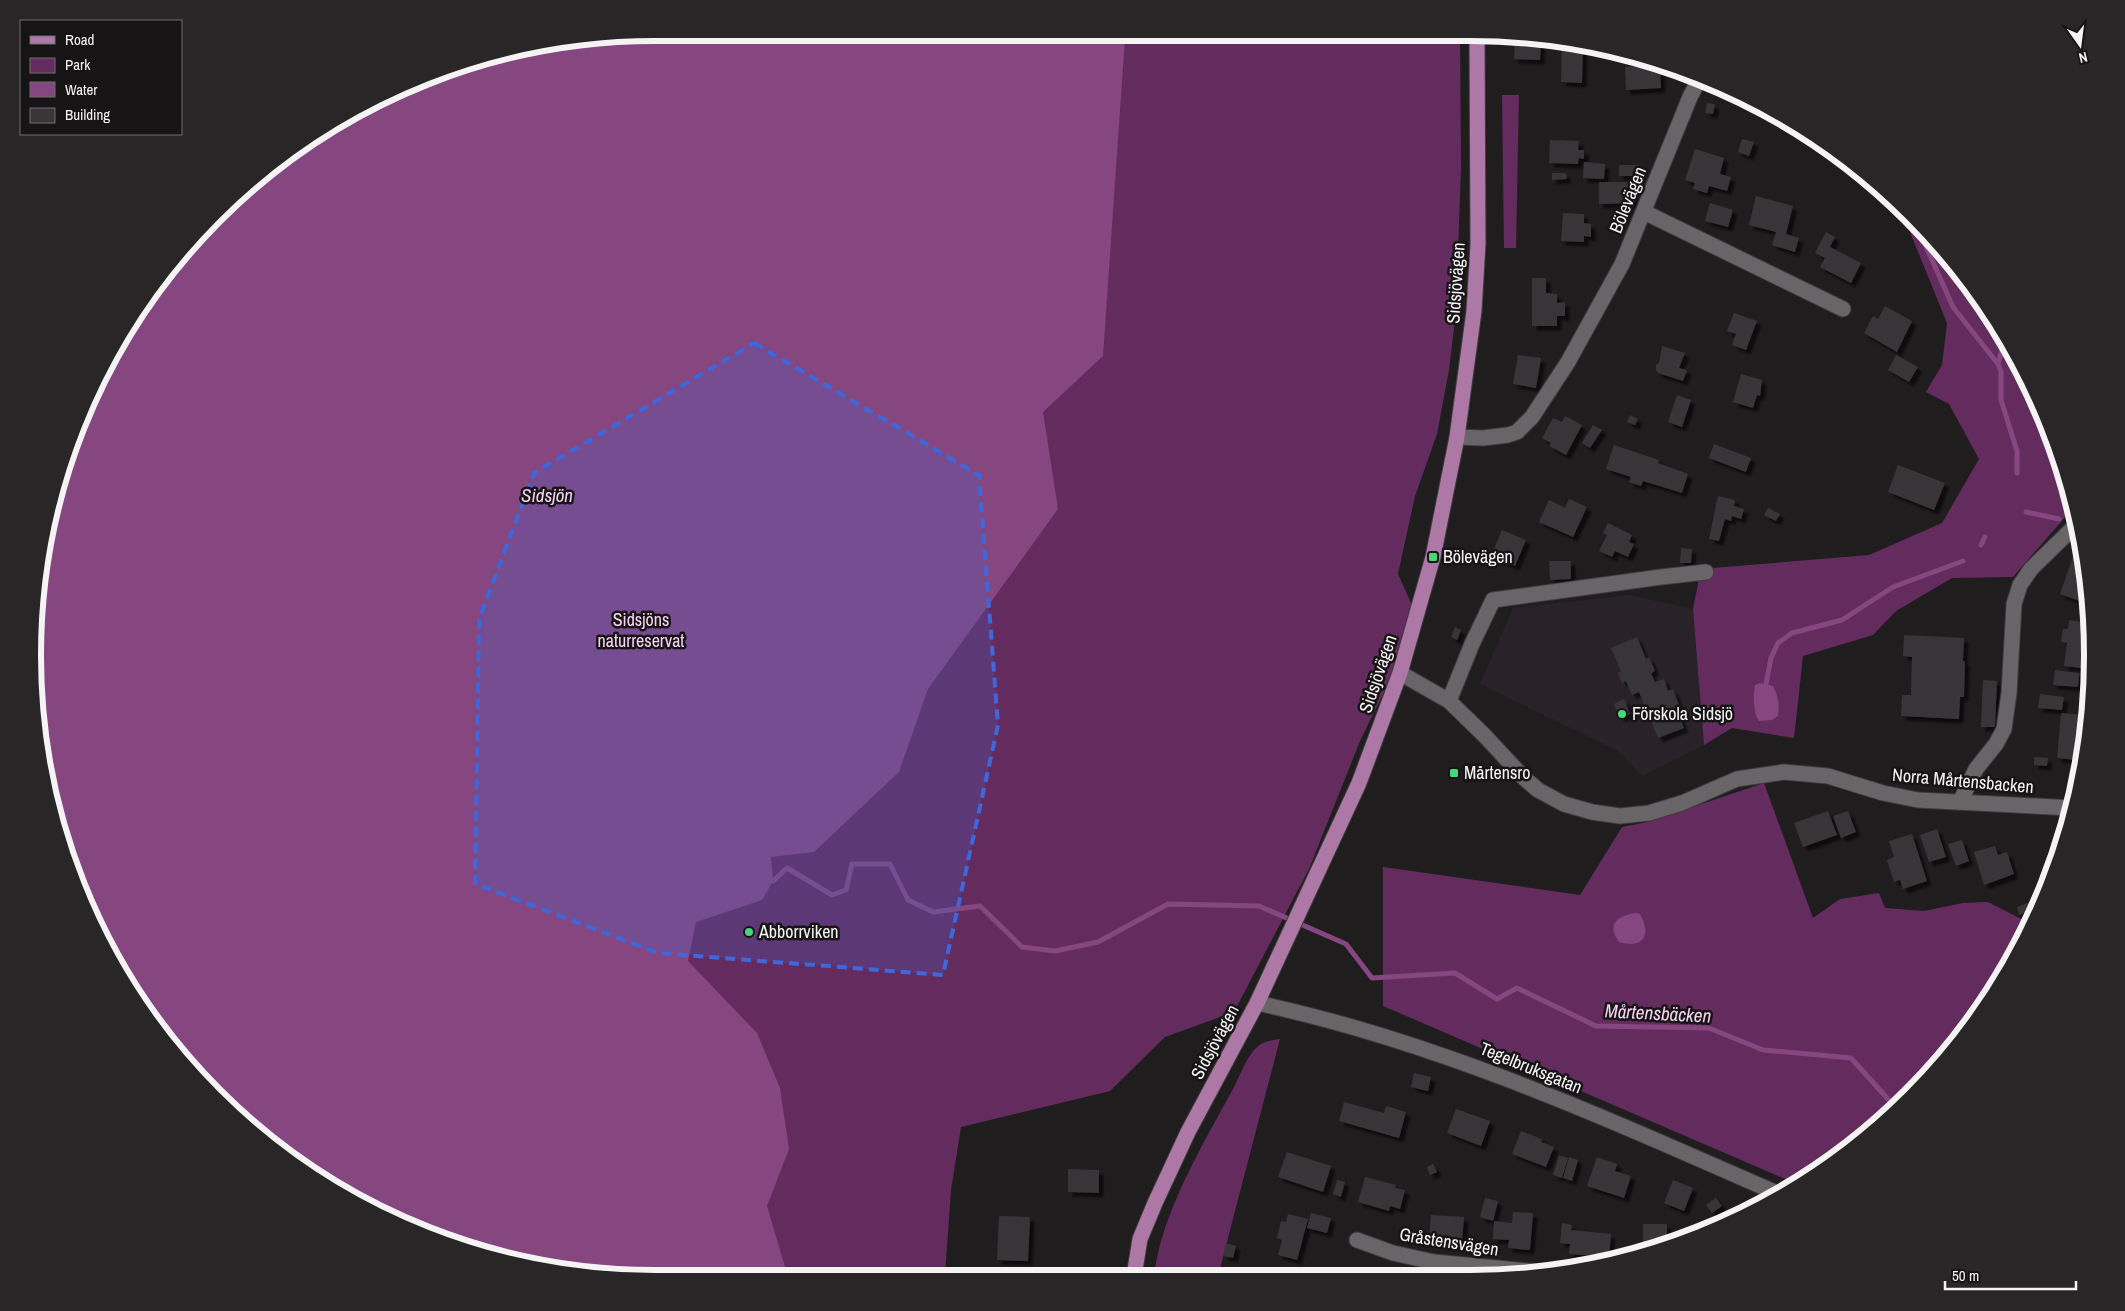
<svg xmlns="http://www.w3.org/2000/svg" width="2125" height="1311" viewBox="0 0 2125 1311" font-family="'Archivo Narrow',sans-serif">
<defs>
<filter id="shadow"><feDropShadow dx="4.5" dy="4.5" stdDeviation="1" flood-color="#0009"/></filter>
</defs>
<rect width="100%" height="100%" fill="#201d1f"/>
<polygon fill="#2a2229" points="1629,595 1693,609 1704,745 1642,776 1618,751 1480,684 1513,608"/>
<g fill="#642c5e">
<polygon points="574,38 1112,44 1149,40 1150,38 1460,38 1461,168 1456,312 1449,370 1437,434 1415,496 1398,574 1419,621 1360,741 1309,869 1234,1012 1165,1037 1110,1091 961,1127 951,1190 945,1275 574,1273 417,1231 276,1150 161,1035 97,931 65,855 38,737 33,655 38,574 65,456 97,380 161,276 276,161 380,97 456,65"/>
<polygon points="1502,95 1519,95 1516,248 1504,248"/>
<polygon points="1901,210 1938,245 2009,344 2059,455 2073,512 2066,516 2013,577 1952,578 1896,611 1873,635 1803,656 1794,738 1732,728 1704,745 1693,609 1701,569 1869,555 1942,523 1979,459 1949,404 1926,392 1942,365 1947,323"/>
<polygon points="1764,783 1813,918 1840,899 1879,893 1885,908 1924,911 1963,903 1988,902 2031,924 1964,1035 1880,1124 1797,1184 1383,1006 1383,867 1580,895 1622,827 1648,822"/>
<path d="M1280 1039 1218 1276H1154C1161 1214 1203 1144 1233 1089 1240 1076 1248 1052 1261 1044 1266 1041 1274 1040 1280 1039Z"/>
</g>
<g fill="#86467f">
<polygon points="574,38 1125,38 1103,356 1043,412 1058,509 928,689 899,772 814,852 771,857 773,881 762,900 696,922 688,961 757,1033 780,1088 789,1149 767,1206 787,1274 574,1273 417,1231 276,1150 161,1035 97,931 65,855 38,737 33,655 38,574 65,456 97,380 161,276 276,161 380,97 456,65"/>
<path d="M1760 683 1773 686C1778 696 1780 705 1778 716L1772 720 1759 721C1753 713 1753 695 1755 685Z"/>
<path d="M1636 913 1640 914C1652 936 1643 949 1619 942 1606 924 1617 916 1636 913Z"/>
</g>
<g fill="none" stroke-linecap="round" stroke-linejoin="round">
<g stroke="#86467f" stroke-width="5">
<polyline points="1916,224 1953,307 1998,364"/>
<polyline points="2005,339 1998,364 2001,371 2001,400 2017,451 2017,473"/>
<polyline points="2026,512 2059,519"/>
<polyline points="1981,545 1985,537"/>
<polyline points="1766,684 1771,658 1778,643 1792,633 1842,620 1893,587 1963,561"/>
<polyline points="773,881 787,868 832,895 846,890 852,864 890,864 908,900 933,912 980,906 1022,947 1055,951 1098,942 1168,904 1259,906 1346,944 1372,978 1455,973 1497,999 1517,988 1596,1026 1709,1028 1763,1050 1851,1058 1896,1108"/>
</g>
</g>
<g fill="#393539" filter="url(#shadow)">
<polygon points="1515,38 1541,38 1540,60 1514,59"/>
<polygon points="1562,41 1583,46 1582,83 1561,82"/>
<polygon points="1654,65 1660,67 1661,88 1626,90 1625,67"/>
<polygon points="1707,103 1715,104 1713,114 1705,113"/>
<polygon points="1742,139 1754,142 1749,156 1738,152"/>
<polygon points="1550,140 1579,141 1578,150 1584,150 1584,159 1579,158 1578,164 1549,163"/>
<polygon points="1695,149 1724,158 1720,174 1731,177 1727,191 1709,186 1707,193 1693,189 1695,183 1685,180"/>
<polygon points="1584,162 1605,164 1604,179 1583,178"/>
<rect x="1619" y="165" width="20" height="11"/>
<polygon points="1552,173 1566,173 1567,179 1552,180"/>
<polygon points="1599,182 1632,182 1633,203 1599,204"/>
<polygon points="1756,196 1793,206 1786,234 1799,238 1795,252 1772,245 1776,232 1749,225"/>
<polygon points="1710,203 1733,210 1728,227 1705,221"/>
<polygon points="1563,213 1584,214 1584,223 1591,224 1591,237 1584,236 1584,242 1561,241"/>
<polygon points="1826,232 1835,237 1830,247 1861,263 1851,283 1820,267 1825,258 1815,253"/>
<polygon points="1532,278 1546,278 1546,293 1557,294 1557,303 1565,302 1565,316 1557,316 1557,326 1532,326"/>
<polygon points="1885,306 1912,321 1897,352 1864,333 1873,316 1878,319"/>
<polygon points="1734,313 1757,321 1746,350 1732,345 1736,334 1727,331"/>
<polygon points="1662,346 1685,353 1679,368 1687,370 1683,381 1658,373 1656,370 1656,365 1659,363"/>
<polygon points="1518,355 1541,358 1536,388 1513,384"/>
<polygon points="1896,355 1918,367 1909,382 1888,370"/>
<polygon points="1741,374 1762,380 1760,396 1757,395 1753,408 1733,402"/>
<polygon points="1677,395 1691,400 1682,427 1668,422"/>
<polygon points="1630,415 1638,419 1635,425 1627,422"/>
<polygon points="1565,416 1582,425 1566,455 1549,446 1551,443 1542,438 1553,418 1562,422"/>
<polygon points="1593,425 1602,430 1590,448 1582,443"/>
<polygon points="1714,444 1751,458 1746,472 1709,458"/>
<polygon points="1614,445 1659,460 1658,463 1688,474 1682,493 1643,481 1641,486 1629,482 1631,477 1606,469"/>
<polygon points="1898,465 1945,483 1934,510 1888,492"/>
<polygon points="1718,496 1735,500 1734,506 1744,509 1741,519 1732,516 1731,521 1725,519 1719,541 1709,539"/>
<polygon points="1569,499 1587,507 1573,537 1539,522 1549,500 1565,508"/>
<polygon points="1768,508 1780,514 1776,521 1764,515"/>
<polygon points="1608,523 1632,535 1629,542 1634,544 1628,557 1615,551 1612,557 1599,551 1607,535 1603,533"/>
<polygon points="1502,530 1526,540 1515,566 1491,556"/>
<polygon points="1681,548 1692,549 1691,563 1680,563"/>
<polygon points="2075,551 2082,554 2087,574 2088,604 2060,594"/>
<polygon points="1549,561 1571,561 1571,579 1550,580"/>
<polygon points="2069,620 2089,623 2090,669 2064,666 2067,643 2061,642 2063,629 2068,629"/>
<polygon points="1455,627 1461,630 1457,640 1451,637"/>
<polygon points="1904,635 1964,638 1963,661 1965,661 1964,697 1960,697 1959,719 1901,716 1902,695 1911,695 1912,657 1903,656"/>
<polygon points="1637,637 1646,659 1649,657 1655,671 1651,673 1655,682 1664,679 1668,691 1673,689 1679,705 1675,707 1684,728 1658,738 1639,692 1632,695 1626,681 1622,683 1618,673 1621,671 1611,648"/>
<polygon points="2055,670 2079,673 2078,687 2053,685"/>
<polygon points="1983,680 1997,681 1995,727 1981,727"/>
<polygon points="2040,694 2064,697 2062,710 2038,708"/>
<polygon points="1624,699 1630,714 1620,718 1614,704"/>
<polygon points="2061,713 2085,715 2085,720 2087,720 2081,750 2078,750 2077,760 2057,758"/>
<polygon points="2034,757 2048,758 2047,766 2034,765"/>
<polygon points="1828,811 1837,835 1803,847 1794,823"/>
<polygon points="1848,811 1856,832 1841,838 1833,816"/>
<polygon points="1937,829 1946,857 1929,862 1920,835"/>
<polygon points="1912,834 1927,881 1903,889 1900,880 1894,882 1887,860 1894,857 1889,841"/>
<polygon points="1962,840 1969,861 1956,866 1948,844"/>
<polygon points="1995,846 1998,855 2007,852 2014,874 1984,885 1974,852"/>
<polygon points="2030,902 2032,911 2019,915 2017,907"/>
<polygon points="1414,1073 1431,1077 1428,1091 1411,1087"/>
<polygon points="1344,1102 1384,1113 1386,1106 1406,1112 1399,1138 1339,1121"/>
<polygon points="1456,1109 1490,1121 1481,1146 1447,1133"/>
<polygon points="1521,1131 1542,1139 1541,1142 1554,1147 1546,1167 1512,1154"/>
<polygon points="1287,1152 1331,1166 1323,1192 1278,1177"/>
<polygon points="1559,1155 1568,1158 1562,1178 1553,1175"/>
<polygon points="1569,1157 1578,1160 1572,1181 1563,1178"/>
<polygon points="1597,1157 1617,1164 1615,1171 1631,1176 1624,1198 1587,1186"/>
<polygon points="1433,1164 1437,1172 1430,1175 1427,1167"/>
<polygon points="1068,1169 1099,1170 1099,1193 1068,1192"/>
<polygon points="1365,1177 1396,1185 1395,1188 1405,1190 1400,1209 1390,1206 1389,1211 1358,1202"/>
<polygon points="1337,1180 1345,1182 1341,1197 1333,1194"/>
<polygon points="1673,1180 1693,1188 1684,1211 1664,1203"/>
<polygon points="1485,1198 1498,1201 1493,1221 1480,1217"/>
<polygon points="1716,1198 1722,1206 1712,1213 1706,1205"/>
<polygon points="1513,1212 1533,1213 1530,1250 1508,1248 1509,1240 1493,1239 1494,1221 1512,1223"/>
<polygon points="1311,1213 1331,1218 1327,1233 1307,1228"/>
<polygon points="1288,1214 1308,1219 1297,1260 1278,1255 1282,1240 1277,1238 1281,1221 1286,1222"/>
<polygon points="1431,1215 1464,1217 1462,1242 1429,1240"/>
<polygon points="999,1216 1030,1217 1028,1261 997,1260"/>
<polygon points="1562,1223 1572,1225 1571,1230 1611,1234 1609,1257 1569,1254 1570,1244 1560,1243"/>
<polygon points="1643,1224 1667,1224 1667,1235 1686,1235 1643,1252"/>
<polygon points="1226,1243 1236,1246 1233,1258 1223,1256"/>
</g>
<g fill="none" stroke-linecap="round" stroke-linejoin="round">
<g stroke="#3e3b3d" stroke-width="17">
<g id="minor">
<polyline points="1644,212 1843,309"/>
<polyline points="1457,437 1483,438 1508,435 1517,432 1532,417 1568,362 1622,264 1690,97 1700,78"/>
<polyline points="1400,673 1449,701 1485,736 1524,778 1538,790 1564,804 1592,812 1620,816 1649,813 1682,803 1737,779 1784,772 1828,776 1883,793 1918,800 2073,808"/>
<polyline points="1449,701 1472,644 1493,600 1661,577 1706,572"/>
<polyline points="1960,802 1976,769 1996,744 2004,729 2009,693 2014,604 2020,585 2031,569 2076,525"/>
<path d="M1257 1003C1440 1042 1610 1120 1781 1195"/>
<polyline points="1357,1240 1393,1253 1434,1262 1539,1272"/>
</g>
</g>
<g stroke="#3e3b3d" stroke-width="17">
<polyline id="major" points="1134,1276 1140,1239 1155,1203 1188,1132 1257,1003 1359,783 1400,673 1433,557 1457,437 1474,311 1478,244 1477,38"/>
</g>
<use href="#minor" stroke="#696468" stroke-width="15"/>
<use href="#major" stroke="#ad77a6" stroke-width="15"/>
</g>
<path fill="#3e67dc" fill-opacity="0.2" stroke="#3e67dc" stroke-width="4" stroke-dasharray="10 6" stroke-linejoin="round" d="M754 343 979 475 998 725 943 975 658 953 475 884 479 619 534 473Z"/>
<g fill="#47d779" stroke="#171416" stroke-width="2">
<rect x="1428" y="552" width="10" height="10" rx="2.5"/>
<circle cx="1622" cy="714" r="5"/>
<rect x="1449" y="768" width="10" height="10" rx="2.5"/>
<circle cx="749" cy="932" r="5"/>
</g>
<g text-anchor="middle" stroke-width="5" stroke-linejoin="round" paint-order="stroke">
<g font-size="18" fill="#f6f3f5" stroke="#171416">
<text transform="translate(1628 200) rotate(-68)" y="6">Bölevägen</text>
<text transform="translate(1456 283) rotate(-86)" y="6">Sidsjövägen</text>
<text transform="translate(1378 674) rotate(-71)" y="6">Sidsjövägen</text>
<text transform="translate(1963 781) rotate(5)" y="6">Norra Mårtensbacken</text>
<text transform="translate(1215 1042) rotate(-62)" y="6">Sidsjövägen</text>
<text transform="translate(1531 1068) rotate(22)" y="6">Tegelbruksgatan</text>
<text transform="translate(1449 1242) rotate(9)" y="6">Gråstensvägen</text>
</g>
<g font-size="18" fill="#f6f3f5" stroke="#171416" text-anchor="start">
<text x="1443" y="563">Bölevägen</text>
<text x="1632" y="720">Förskola Sidsjö</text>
<text x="1464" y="779">Mårtensro</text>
<text x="759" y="938">Abborrviken</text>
</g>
<g font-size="18" fill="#f8d2f2" stroke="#171416">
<text x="641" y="626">Sidsjöns<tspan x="641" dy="21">naturreservat</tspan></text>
</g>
<g font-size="19" font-style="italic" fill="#f7d2f2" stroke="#171416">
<text x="547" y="502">Sidsjön</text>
<text transform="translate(1658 1013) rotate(3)" y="7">Mårtensbäcken</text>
</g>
</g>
<path d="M0 0H2125V1311H0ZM655 41H1470A614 614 0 0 1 2084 655V656A614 614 0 0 1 1470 1270H655A614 614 0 0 1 41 656V655A614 614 0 0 1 655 41Z" fill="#292628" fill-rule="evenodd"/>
<path fill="none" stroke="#f6f3f5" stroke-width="6" d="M655 41H1470A614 614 0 0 1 2084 655V656A614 614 0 0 1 1470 1270H655A614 614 0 0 1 41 656V655A614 614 0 0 1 655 41Z"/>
<rect x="20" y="20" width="162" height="115" fill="#171416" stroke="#706d6f"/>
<rect x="30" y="36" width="25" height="8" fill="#ad77a6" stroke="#706d6f"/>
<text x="65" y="45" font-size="15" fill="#f6f3f5">Road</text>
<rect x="30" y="58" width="25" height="15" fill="#642c5e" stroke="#706d6f"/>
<text x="65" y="70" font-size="15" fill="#f6f3f5">Park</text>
<rect x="30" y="82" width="25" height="15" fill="#86467f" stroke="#706d6f"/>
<text x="65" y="95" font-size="15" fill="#f6f3f5">Water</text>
<rect x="30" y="108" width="25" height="15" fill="#393539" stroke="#706d6f"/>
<text x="65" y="120" font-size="15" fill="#f6f3f5">Building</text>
<g transform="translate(2080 45) rotate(166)" stroke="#171416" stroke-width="4" paint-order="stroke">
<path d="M0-4L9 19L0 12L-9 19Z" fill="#f6f3f5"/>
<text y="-8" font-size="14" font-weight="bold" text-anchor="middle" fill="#f6f3f5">N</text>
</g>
<path d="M1945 1281v8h131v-8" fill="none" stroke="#f6f3f5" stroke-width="2.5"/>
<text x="1952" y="1281" font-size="15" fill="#f6f3f5" stroke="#171416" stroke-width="4" paint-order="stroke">50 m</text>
</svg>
